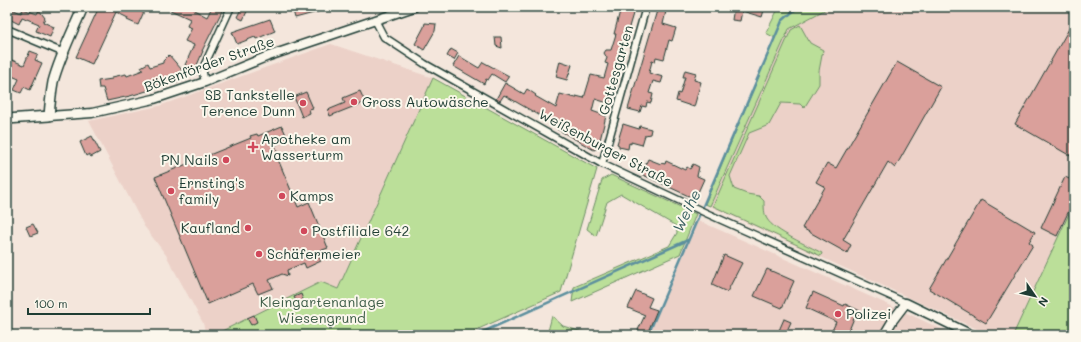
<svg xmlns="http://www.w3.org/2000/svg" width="1081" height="342" viewBox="0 0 1081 342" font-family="Mali,sans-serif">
<rect width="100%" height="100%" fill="#f4e6dc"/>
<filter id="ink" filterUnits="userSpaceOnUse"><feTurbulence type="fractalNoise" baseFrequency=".025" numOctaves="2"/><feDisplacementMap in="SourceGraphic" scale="8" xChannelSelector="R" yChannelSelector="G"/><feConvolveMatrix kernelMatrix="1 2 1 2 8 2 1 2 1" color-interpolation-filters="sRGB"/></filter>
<g filter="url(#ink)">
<g fill="#ecd1c8">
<polygon points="830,7 1074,7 1074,203 1013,335 990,335 710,206 789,29"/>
<polygon points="331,44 433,78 338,289 321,282 214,335 206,335 203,323 166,255 144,226 89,121 159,106"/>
<polygon points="697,220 887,304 954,335 648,335"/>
</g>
<g fill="#bbdf99" stroke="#6d8e66">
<polygon points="779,7 830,7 789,29 710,206 705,204 775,38 766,33"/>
<path d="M800 25 810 43 823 50 819 71V84L804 108 800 104 781 103 769 125 749 133 730 176 734 189 747 194 759 196 764 201C764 207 764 214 767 219 774 231 809 246 822 253L821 256 713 206 791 30Z"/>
<polygon points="433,78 597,169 561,292 465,335 214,335 321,282 338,289"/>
<polygon points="611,175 696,214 680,254 572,302 574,287 669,246 677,233 676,226 621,194 607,202 596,236 587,229 602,180"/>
<polygon points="1074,203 1074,335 1013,335"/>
<polygon points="552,316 563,326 592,335 547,335"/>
</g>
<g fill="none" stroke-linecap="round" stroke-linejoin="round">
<g stroke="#5b8f9e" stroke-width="2.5">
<polyline points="476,335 688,240"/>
<polyline points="648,335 782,21 798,7"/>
</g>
</g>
<g fill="#daa09b" stroke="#1f3d34">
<polygon points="7,7 21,13 23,9 37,14 39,10 45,18 43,22 54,27 50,37 36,31 39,24 22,17 19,24 7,18"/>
<polygon points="99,7 146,7 138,25 127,20 128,18 116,12 92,64 76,57"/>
<polygon points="164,7 196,7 194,10 207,17 212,7 224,7 202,51 203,51 195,70 185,65 194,45 185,41 192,28 187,26 190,19"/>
<polygon points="242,7 249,7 243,20 237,17"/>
<polygon points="292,7 329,7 329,9 295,18"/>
<polygon points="623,7 635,7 626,37 624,37 619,53 621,53 614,78 618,79 613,96 611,104 595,99 592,111 606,116 598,148 594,150 557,129 558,126 504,95 500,101 496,99 505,83 524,94 527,89 536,95 535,96 556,108 560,94 576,98 576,96 584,98 591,75 604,78 608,64 605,63 607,58 604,53 606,50 611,50 616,34 614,34 620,11 622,11"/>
<polygon points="658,7 667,7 663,24 676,28 672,41 669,40 664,59 656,57 655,62 652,61 649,73 663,77 661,83 653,81 649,93 653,94 651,103 647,102 646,107 642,106 640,112 628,109"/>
<polygon points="734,7 765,7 762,17 742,11 740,21 732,20"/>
<polygon points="270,19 275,31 256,39 255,37 237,44 232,32"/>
<polygon points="1074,20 1074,158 1015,124"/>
<polygon points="425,23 436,24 435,31 424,50 415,44 424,27"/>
<polygon points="495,37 501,37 502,48 496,46"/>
<polygon points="451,49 458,53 454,60 447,56"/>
<polygon points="30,51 38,54 35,60 42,63 30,90 24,87 21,93 14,90 19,79 7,74 7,58 24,65"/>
<polygon points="169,55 182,70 178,73 180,81 130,96 107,101 103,88 99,88 98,81 112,79 112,77 126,74 127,76 143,70 141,67 148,63 150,67 163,63 163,61"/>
<polygon points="459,56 479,68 483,62 509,76 505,82 492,74 488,80 486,79 484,84 453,66"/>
<polygon points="560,61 572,65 567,80 556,77"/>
<polygon points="897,62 941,87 895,168 888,162 843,240 851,245 847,253 802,228 825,187 816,182 827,163 836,168"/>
<polygon points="685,70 696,73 694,80 701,82 694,107 676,101 678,93 680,94 685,77 683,77"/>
<polygon points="360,91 365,102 330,116 328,110 345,103 343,98"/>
<polygon points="306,92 313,108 309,109 310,113 302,117 294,97"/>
<polygon points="623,124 639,129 640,126 651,129 650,134 645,135 642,145 631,142 631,144 629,143 628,149 619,147 619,145 617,144"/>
<polygon points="282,126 288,139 275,145 279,156 277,157 298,207 309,202 328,248 317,252 321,261 306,268 304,263 287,270 288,276 282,274 269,280 273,288 258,294 253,284 208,304 155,177 251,138 250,136 257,134 258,136"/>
<polygon points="92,136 100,152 91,157 89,154 86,156 80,142"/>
<polygon points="648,159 661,164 661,163 665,164 666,161 685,170 687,167 690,169 693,164 699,167 697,176 704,179 695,199 641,174"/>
<polygon points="1065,177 1074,181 1074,200 1057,236 1041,228"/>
<polygon points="981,200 1035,232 1029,242 1033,245 986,323 929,289"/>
<polygon points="33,224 38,233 30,236 26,227"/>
<polygon points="724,255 742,263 727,292 712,285"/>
<polygon points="767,269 794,281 782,308 754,296"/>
<polygon points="636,291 652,298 648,307 657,310 647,334 638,330 645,315 628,308"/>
<polygon points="813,292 844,306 845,304 860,311 856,319 854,318 847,335 830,335 836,322 806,308"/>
<polygon points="301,294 304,302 298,305 294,297"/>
<polygon points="254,315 257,322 251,325 247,318"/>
<polygon points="784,319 791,322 785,335 777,335"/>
</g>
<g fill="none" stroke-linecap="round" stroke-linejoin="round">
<g stroke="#1f3d34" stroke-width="9">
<g id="minor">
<polyline points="375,20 384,37 425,64 602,164 706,213 906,303"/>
<polyline points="7,29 64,53"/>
<polyline points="205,82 203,73 204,66 231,7"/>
<polyline points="602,164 646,7"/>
</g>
</g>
<g stroke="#1f3d34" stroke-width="11">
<g id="tertiary">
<polyline points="49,116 92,113 154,99 205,82 266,57 414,7"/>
<polyline points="884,335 893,320 906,303 972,335"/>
</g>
</g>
<g stroke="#1f3d34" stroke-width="12">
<path id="secondary" d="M7 119 49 116C50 104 51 93 53 82 60 56 73 31 83 7"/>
</g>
<use href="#minor" stroke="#fbf7ec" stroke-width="6"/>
<use href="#tertiary" stroke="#fbf7ec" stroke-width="8"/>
<use href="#secondary" stroke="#fbf7ec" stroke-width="9"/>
</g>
</g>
<g fill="#d1495b" stroke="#fbf7ec" stroke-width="1.5">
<circle cx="354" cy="102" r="4"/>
<circle cx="303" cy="103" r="4"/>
<path d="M251 141h4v4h4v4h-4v4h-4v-4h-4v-4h4z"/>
<circle cx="226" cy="160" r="4"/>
<circle cx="171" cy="191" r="4"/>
<circle cx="282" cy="196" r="4"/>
<circle cx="248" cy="228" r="4"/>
<circle cx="304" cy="231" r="4"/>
<circle cx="259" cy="254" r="4"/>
<circle cx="838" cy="314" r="4"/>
</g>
<g text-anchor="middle" stroke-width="4" stroke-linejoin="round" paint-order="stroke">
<g font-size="14" fill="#1f3d34" stroke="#fbf7ec">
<text transform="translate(209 64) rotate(-20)" y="5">Bökenförder Straße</text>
<text transform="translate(616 70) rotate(-74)" y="5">Gottesgarten</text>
<text transform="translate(606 148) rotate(28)" y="5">Weißenburger Straße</text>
</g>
<g font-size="14" fill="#1f3d34" stroke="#fbf7ec" text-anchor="start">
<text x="295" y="100" text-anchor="end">SB Tankstelle<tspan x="295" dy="16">Terence Dunn</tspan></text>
<text x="362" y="107">Gross Autowäsche</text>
<text x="261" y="144">Apotheke am<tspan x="261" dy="16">Wasserturm</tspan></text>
<text x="218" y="165" text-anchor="end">PN Nails</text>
<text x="179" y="188">Ernsting's<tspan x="179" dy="16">family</tspan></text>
<text x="290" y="201">Kamps</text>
<text x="240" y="233" text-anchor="end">Kaufland</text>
<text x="312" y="236">Postfiliale 642</text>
<text x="267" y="259">Schäfermeier</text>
<text x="846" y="319">Polizei</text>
</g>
<g font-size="14" fill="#3e5d48" stroke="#fbf7ec">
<text x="322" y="307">Kleingartenanlage<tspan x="322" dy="16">Wiesengrund</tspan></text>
</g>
<g font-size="15" font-style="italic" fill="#385f60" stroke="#fbf7ec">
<text transform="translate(687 211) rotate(-64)" y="5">Weihe</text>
</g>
</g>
<rect width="1081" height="342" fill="none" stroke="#fbf7ec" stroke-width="24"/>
<rect x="12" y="12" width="1057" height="318" fill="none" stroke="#1f3d34" stroke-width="1.5" filter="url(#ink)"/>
<g transform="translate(1035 296) rotate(124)" stroke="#fbf7ec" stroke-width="3" paint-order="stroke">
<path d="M0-3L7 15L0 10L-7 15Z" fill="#1f3d34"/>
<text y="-6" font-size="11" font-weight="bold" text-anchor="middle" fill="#1f3d34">N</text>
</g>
<path d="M28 308v6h122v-6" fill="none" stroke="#1f3d34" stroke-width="2"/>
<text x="34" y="308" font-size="12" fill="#1f3d34" stroke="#fbf7ec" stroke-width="3" paint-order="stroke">100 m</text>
</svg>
